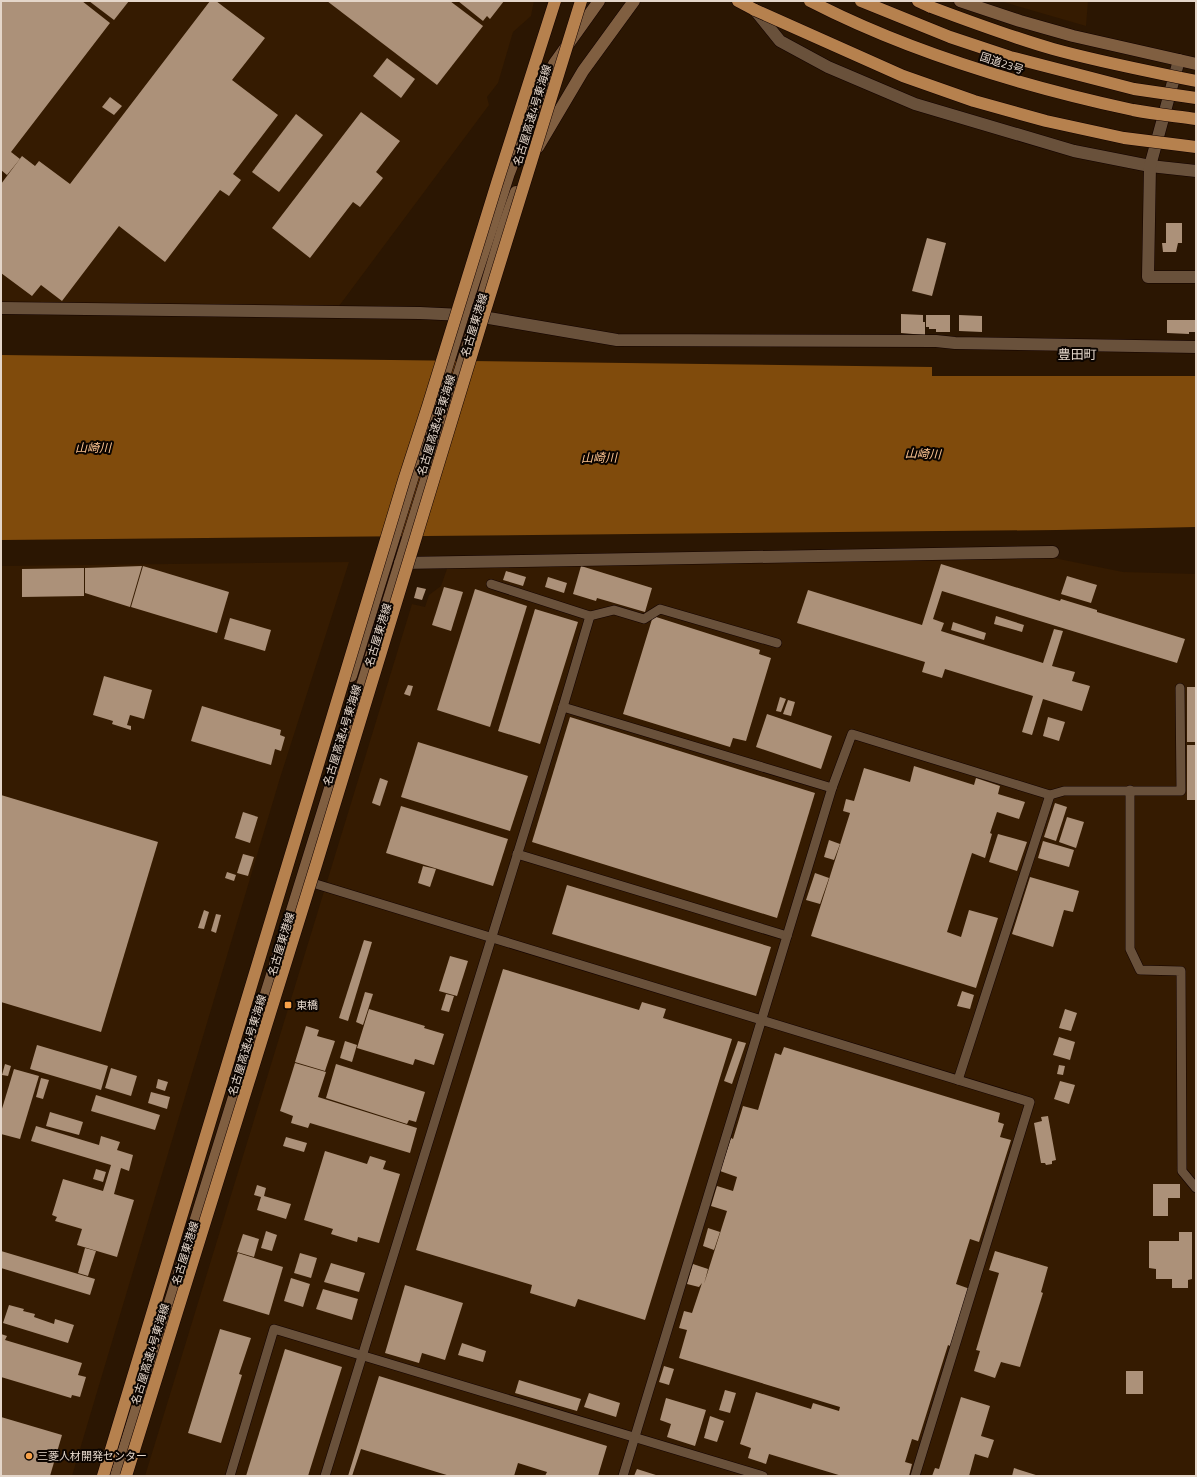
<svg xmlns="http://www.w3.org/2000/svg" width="1197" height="1477" viewBox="0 0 1197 1477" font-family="'Titillium Web','Noto Sans JP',sans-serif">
<rect width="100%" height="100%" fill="#2b1602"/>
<g fill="#351b01">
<polygon points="1,1 534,1 531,16 513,32 498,83 487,97 489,105 339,306 1,302"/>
<polygon points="1000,1 1088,1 1086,26"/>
<polygon points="1054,558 1123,572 1196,574 1196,1476 145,1476 412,604 425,607 429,595 441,586 448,566"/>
<polygon points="349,562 280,778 72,1476 1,1476 1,566"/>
</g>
<polygon fill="#804b0c" points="1,355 932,367 932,376 1196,376 1196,527 1057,530 1,540"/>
<g fill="#ac9179">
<polygon points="1,1 82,1 110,23 11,152 20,159 7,175 1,170"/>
<polygon points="89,1 129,1 114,20"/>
<polygon points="210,1 216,1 265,38 232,80 278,115 233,174 241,180 229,196 220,190 165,262 119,226 62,301 41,285 32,296 1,273 1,184 22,156 35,166 39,161 70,184"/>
<polygon points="327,1 450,1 483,26 437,85"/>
<polygon points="458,1 504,1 490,19 487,16 483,21"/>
<polygon points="387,58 415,79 401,98 373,76"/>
<polygon points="110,97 122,106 114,115 102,107"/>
<polygon points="361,112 400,141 376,172 383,178 360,207 353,202 310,258 272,228"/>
<polygon points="296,114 323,135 279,192 252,172"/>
<polygon points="1166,223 1182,223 1182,243 1178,243 1176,252 1163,252 1162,243 1166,243"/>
<polygon points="927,238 946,243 932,296 912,291"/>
<polygon points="901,314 923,315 923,322 925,322 925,335 901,333"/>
<polygon points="926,315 950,315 950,332 936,332 936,329 929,329 929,327 926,327"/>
<polygon points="959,315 982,316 982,332 959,331"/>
<polygon points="1167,320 1196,320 1196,330 1195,332 1189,332 1189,334 1167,333"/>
<polygon points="941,564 1060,601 1061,599 1097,610 1097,612 1185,639 1177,663 942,591 933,619 944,623 941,631 1043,663 1054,629 1063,631 1052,666 1075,672 1072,681 1090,686 1082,711 1043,699 1032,735 1022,732 1033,696 945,669 942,678 922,672 925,662 797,623 808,590 922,625"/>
<polygon points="142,566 130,607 85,593 85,568"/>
<polygon points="143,566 229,592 217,633 131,607"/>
<polygon points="581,566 652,588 645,612 597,598 596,601 573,594"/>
<polygon points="84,568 84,596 22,597 22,569"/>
<polygon points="506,571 526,577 523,586 503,580"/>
<polygon points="1067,576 1097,585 1091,603 1061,594"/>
<polygon points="548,577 567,583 564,593 545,587"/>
<polygon points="417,587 426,589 422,600 414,598"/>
<polygon points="444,587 463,592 451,631 432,625"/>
<polygon points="475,589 527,606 490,727 437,710"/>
<polygon points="535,609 578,622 540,744 498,731"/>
<polygon points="653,616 760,650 759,654 771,658 746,741 733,738 730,747 623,714"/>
<polygon points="996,616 1024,625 1022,632 994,624"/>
<polygon points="230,618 271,630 265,651 224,639"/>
<polygon points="953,622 986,633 984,640 951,630"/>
<polygon points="104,676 152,690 144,719 130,715 127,725 131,726 131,730 112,724 113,721 93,715"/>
<polygon points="408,685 413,686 410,696 404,694"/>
<rect x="1187" y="687" width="9" height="55"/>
<polygon points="780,697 786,699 781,712 776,711"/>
<polygon points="788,700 795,702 791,716 783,714"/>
<polygon points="202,706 281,730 280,735 285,737 281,751 275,749 271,765 191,741"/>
<polygon points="767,714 832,736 821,769 756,747"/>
<polygon points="570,717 815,793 777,918 532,842"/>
<polygon points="1048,717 1065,722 1059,741 1043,736"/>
<polygon points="418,742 528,776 510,831 401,797"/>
<rect x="1187" y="745" width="9" height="55"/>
<polygon points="914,766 974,785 976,778 1000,786 998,794 1025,802 1019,819 997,812 990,833 992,834 985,858 972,853 947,932 961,937 969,910 998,918 976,988 811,936 850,813 843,811 846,799 854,801 864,768 910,782"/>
<polygon points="380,778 388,781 380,806 372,803"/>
<polygon points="1,795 158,842 101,1032 1,1002"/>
<polygon points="1055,803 1067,807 1056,841 1044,837"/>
<polygon points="401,806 508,839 493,886 386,853"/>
<polygon points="243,812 258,817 250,843 235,838"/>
<polygon points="1067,817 1084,822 1076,848 1059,842"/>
<polygon points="998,834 1027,842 1017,871 989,862"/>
<polygon points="829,840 840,844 834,860 824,857"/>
<polygon points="1043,841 1074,850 1069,867 1038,858"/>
<polygon points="243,854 254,857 248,876 237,873"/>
<polygon points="423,866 436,869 430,887 418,883"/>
<polygon points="227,872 236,875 234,881 225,878"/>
<polygon points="815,873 829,878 820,904 806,900"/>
<polygon points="1030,877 1079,891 1073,912 1064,910 1053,947 1012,934"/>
<polygon points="567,885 771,947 756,996 552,934"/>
<polygon points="204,910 209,912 204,929 198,928"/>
<polygon points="216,914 221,915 216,933 211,931"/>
<polygon points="364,940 372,942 348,1021 339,1018"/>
<polygon points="450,956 468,961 457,996 439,991"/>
<polygon points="503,969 639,1010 642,1002 666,1009 663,1018 732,1039 645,1320 578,1299 575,1307 530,1293 532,1285 416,1250"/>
<polygon points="962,991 974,995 970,1009 957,1006"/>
<polygon points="365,992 373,994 363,1025 356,1022"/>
<polygon points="446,994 454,996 449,1012 441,1010"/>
<polygon points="369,1009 425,1026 424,1028 444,1034 434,1065 415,1059 413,1065 357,1048"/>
<polygon points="1065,1009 1077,1013 1071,1031 1059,1028"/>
<polygon points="306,1026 319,1030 317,1036 335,1041 325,1071 295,1062"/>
<polygon points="1059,1037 1075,1042 1070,1060 1053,1055"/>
<polygon points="345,1041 357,1045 352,1062 340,1058"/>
<polygon points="738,1041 746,1043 732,1084 724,1081"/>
<polygon points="37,1045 108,1066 101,1090 30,1069"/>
<polygon points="784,1047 1000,1113 998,1122 1004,1124 1000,1137 1011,1140 979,1242 970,1239 956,1284 970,1289 952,1347 948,1345 918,1441 912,1439 905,1462 912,1464 909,1476 842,1476 769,1454 766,1464 748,1458 751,1448 740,1444 756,1392 811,1409 813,1403 839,1411 840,1407 679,1358 687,1330 679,1328 684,1311 692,1313 702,1283 699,1287 687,1284 693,1264 708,1269 704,1284 727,1211 711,1206 717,1186 733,1191 737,1177 720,1171 731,1138 733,1139 743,1106 758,1110 775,1053 781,1055"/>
<polygon points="295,1063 326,1072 318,1097 417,1128 410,1153 310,1123 308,1128 291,1123 293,1116 280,1111"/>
<polygon points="5,1064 11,1066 8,1076 2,1075"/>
<polygon points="336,1064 425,1092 416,1122 409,1120 407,1124 326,1098"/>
<polygon points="1059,1065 1065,1066 1063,1075 1057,1074"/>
<polygon points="111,1068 137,1076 131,1096 105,1088"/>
<polygon points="14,1069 39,1076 20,1139 1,1134 1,1112"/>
<polygon points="41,1078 49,1080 43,1099 36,1097"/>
<polygon points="158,1079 168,1082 165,1091 156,1088"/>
<polygon points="1060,1081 1075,1085 1069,1104 1054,1099"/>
<polygon points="151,1092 170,1097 167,1109 148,1103"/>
<polygon points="96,1095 160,1115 155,1130 91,1111"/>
<polygon points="50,1112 83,1122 79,1135 46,1126"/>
<polygon points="1048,1116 1056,1160 1052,1161 1052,1164 1046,1165 1045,1163 1041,1163 1034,1123 1042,1121 1041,1117"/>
<polygon points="36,1126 99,1145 101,1136 120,1142 117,1150 133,1155 129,1171 121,1168 114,1194 134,1200 117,1257 77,1245 82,1229 55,1221 57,1217 52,1215 63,1179 103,1191 111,1165 31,1141"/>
<polygon points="286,1137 307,1143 304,1152 283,1146"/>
<polygon points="325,1151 367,1164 370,1156 386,1161 383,1169 400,1174 379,1243 358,1237 357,1242 331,1234 333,1229 304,1220"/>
<polygon points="96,1169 106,1172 103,1182 93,1179"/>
<polygon points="1153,1184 1180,1184 1180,1198 1168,1198 1168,1216 1153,1216"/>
<polygon points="257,1185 266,1188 264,1196 291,1204 286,1219 257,1210 261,1197 254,1195"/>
<polygon points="708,1228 720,1232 714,1250 703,1246"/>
<polygon points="266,1231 277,1235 272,1251 261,1248"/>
<polygon points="1179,1232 1192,1232 1192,1279 1188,1280 1188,1288 1172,1288 1172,1279 1156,1279 1156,1269 1149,1268 1149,1241 1179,1241"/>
<polygon points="243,1234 259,1239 254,1257 237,1252"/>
<polygon points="85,1248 96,1251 88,1276 78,1273"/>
<polygon points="1,1251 95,1279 90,1295 1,1268"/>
<polygon points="995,1251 1048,1267 1041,1292 1043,1293 1020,1367 1001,1362 995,1378 974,1371 980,1351 976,1350 999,1273 989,1270"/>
<polygon points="238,1253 283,1267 269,1315 223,1301"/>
<polygon points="300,1253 317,1258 311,1278 294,1273"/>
<polygon points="331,1263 365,1273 359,1292 324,1282"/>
<polygon points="291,1278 310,1284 303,1307 284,1301"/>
<polygon points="405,1285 463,1303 445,1360 422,1353 419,1363 385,1353"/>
<polygon points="323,1289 358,1299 352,1320 316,1309"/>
<polygon points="9,1305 24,1309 23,1311 35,1314 34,1317 54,1324 55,1319 74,1325 68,1343 3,1323"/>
<polygon points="220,1329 251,1338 239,1374 242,1375 221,1443 188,1433"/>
<polygon points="1,1334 7,1336 5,1340 82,1363 78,1375 86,1377 80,1397 72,1395 71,1398 1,1377"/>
<polygon points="462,1343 486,1351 483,1362 458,1355"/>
<polygon points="285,1349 342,1367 308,1476 246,1476"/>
<polygon points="664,1366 674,1369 669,1385 659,1382"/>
<rect x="1126" y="1371" width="17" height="23"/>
<polygon points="379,1376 607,1446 598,1476 545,1476 547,1472 518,1463 514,1476 450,1476 361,1449 352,1476 348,1476"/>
<polygon points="519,1380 581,1399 577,1411 515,1393"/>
<polygon points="725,1390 736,1393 730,1413 719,1410"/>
<polygon points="589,1393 620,1403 616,1417 584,1407"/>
<polygon points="961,1397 990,1406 981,1436 994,1440 988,1458 975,1454 969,1476 932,1476 935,1468 939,1469"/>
<polygon points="666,1398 706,1410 695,1446 667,1437 671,1424 660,1420"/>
<polygon points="710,1416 724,1421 717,1442 704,1438"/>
<polygon points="1,1417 62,1435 50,1476 1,1476"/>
<polygon points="1014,1468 1039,1476 1012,1476"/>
<polygon points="637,1469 659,1476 634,1476"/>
</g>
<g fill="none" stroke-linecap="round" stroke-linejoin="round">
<g stroke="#120200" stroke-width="10">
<g id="lane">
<polyline points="590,616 614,610 644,619 660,609 777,643"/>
<polyline points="563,707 832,788"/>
<polyline points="1130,790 1130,949 1140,970 1181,971 1182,1171 1196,1188"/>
<polyline points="517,854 787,936"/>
<polyline points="306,881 1030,1102 915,1476"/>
<polyline points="958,1080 1050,795"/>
<polyline points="230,1476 274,1329 763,1476"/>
<polyline points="325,1476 563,707 590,616 491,584"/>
<polyline points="623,1476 832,788 852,734 1050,795 1064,791 1181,791 1180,688"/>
</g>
</g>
<g stroke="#120200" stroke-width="13">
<g id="street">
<polyline points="755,10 780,41 828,67 915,104 1074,151 1150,166 1196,171"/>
<polyline points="1179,60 1150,166 1148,277 1196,277"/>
<polyline points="1,308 420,313 463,315"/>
<polyline points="477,316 617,340 936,341 955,343 1196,347"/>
<polyline points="400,563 1053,552"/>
</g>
</g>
<g stroke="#120200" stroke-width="13">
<g id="secondary">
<polyline points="960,1 1020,21 1073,36 1196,64"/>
<polyline points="538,147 583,71 634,1"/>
<polyline points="351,676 463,315 509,173 537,100 554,64 599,1"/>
<polyline points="116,1476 473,329 504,226 516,192"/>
</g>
</g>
<g stroke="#120200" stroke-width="13">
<g id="highway">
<polyline points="738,1 755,10"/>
<polyline points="918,1 931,7"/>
</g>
</g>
<use href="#lane" stroke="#69513b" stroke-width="9"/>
<use href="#street" stroke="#69513b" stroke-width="12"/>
<use href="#secondary" stroke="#805f41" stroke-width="12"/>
<use href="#highway" stroke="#b6814e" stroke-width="12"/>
<g stroke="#120200" stroke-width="13" stroke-linecap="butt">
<g id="highway-bridge">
<path d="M810 1C911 53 1022 86 1133 110 1154 114 1175 116 1196 119"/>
<polyline points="861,1 950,37 1010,57 1134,89 1196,98"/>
<path d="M931 7C971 22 1011 37 1053 49 1100 62 1148 71 1196 81"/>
<polyline points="755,10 903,76 974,101 1046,121 1124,138 1196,147"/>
<polyline points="103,1476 404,480 428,406 497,183 555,1"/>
<polyline points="126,1476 317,862 484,314 581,1"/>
</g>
</g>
<use href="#highway-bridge" stroke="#b6814e" stroke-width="12"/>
</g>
<g fill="#f7a149" stroke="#0c0501" stroke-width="1.5">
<rect x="284" y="1001" width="8" height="8" rx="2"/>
<circle cx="29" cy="1456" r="4"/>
</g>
<g text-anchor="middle" stroke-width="4" stroke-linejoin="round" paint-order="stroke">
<g font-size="11" fill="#e4d6ca" stroke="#0c0501">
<text transform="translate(1002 63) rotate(18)" y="4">国道23号</text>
<text transform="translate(532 115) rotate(-73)" y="4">名古屋高速4号東海線</text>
<text transform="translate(474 325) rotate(-73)" y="4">名古屋東港線</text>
<text transform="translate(436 425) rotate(-73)" y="4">名古屋高速4号東海線</text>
<text transform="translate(378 635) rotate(-73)" y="4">名古屋東港線</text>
<text transform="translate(342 735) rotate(-73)" y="4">名古屋高速4号東海線</text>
<text transform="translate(281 944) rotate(-73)" y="4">名古屋東港線</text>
<text transform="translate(247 1045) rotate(-73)" y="4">名古屋高速4号東海線</text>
<text transform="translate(185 1253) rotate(-73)" y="4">名古屋東港線</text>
<text transform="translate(150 1354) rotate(-73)" y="4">名古屋高速4号東海線</text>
</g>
<g font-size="11" fill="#e4d6ca" stroke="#0c0501" text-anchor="start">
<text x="296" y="1009">東橋</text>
<text x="37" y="1460">三菱人材開発センター</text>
</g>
<g font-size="12" font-style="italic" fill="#fec591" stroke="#0c0501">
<text x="93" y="452">山崎川</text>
<text transform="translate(923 454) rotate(2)" y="4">山崎川</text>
<text transform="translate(599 458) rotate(-1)" y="4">山崎川</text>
</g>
<g font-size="13" fill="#e4d6ca" stroke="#0c0501">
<text x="1077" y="359">豊田町</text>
</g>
</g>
<rect width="1197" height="1477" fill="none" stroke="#e4d6ca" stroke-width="4"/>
</svg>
